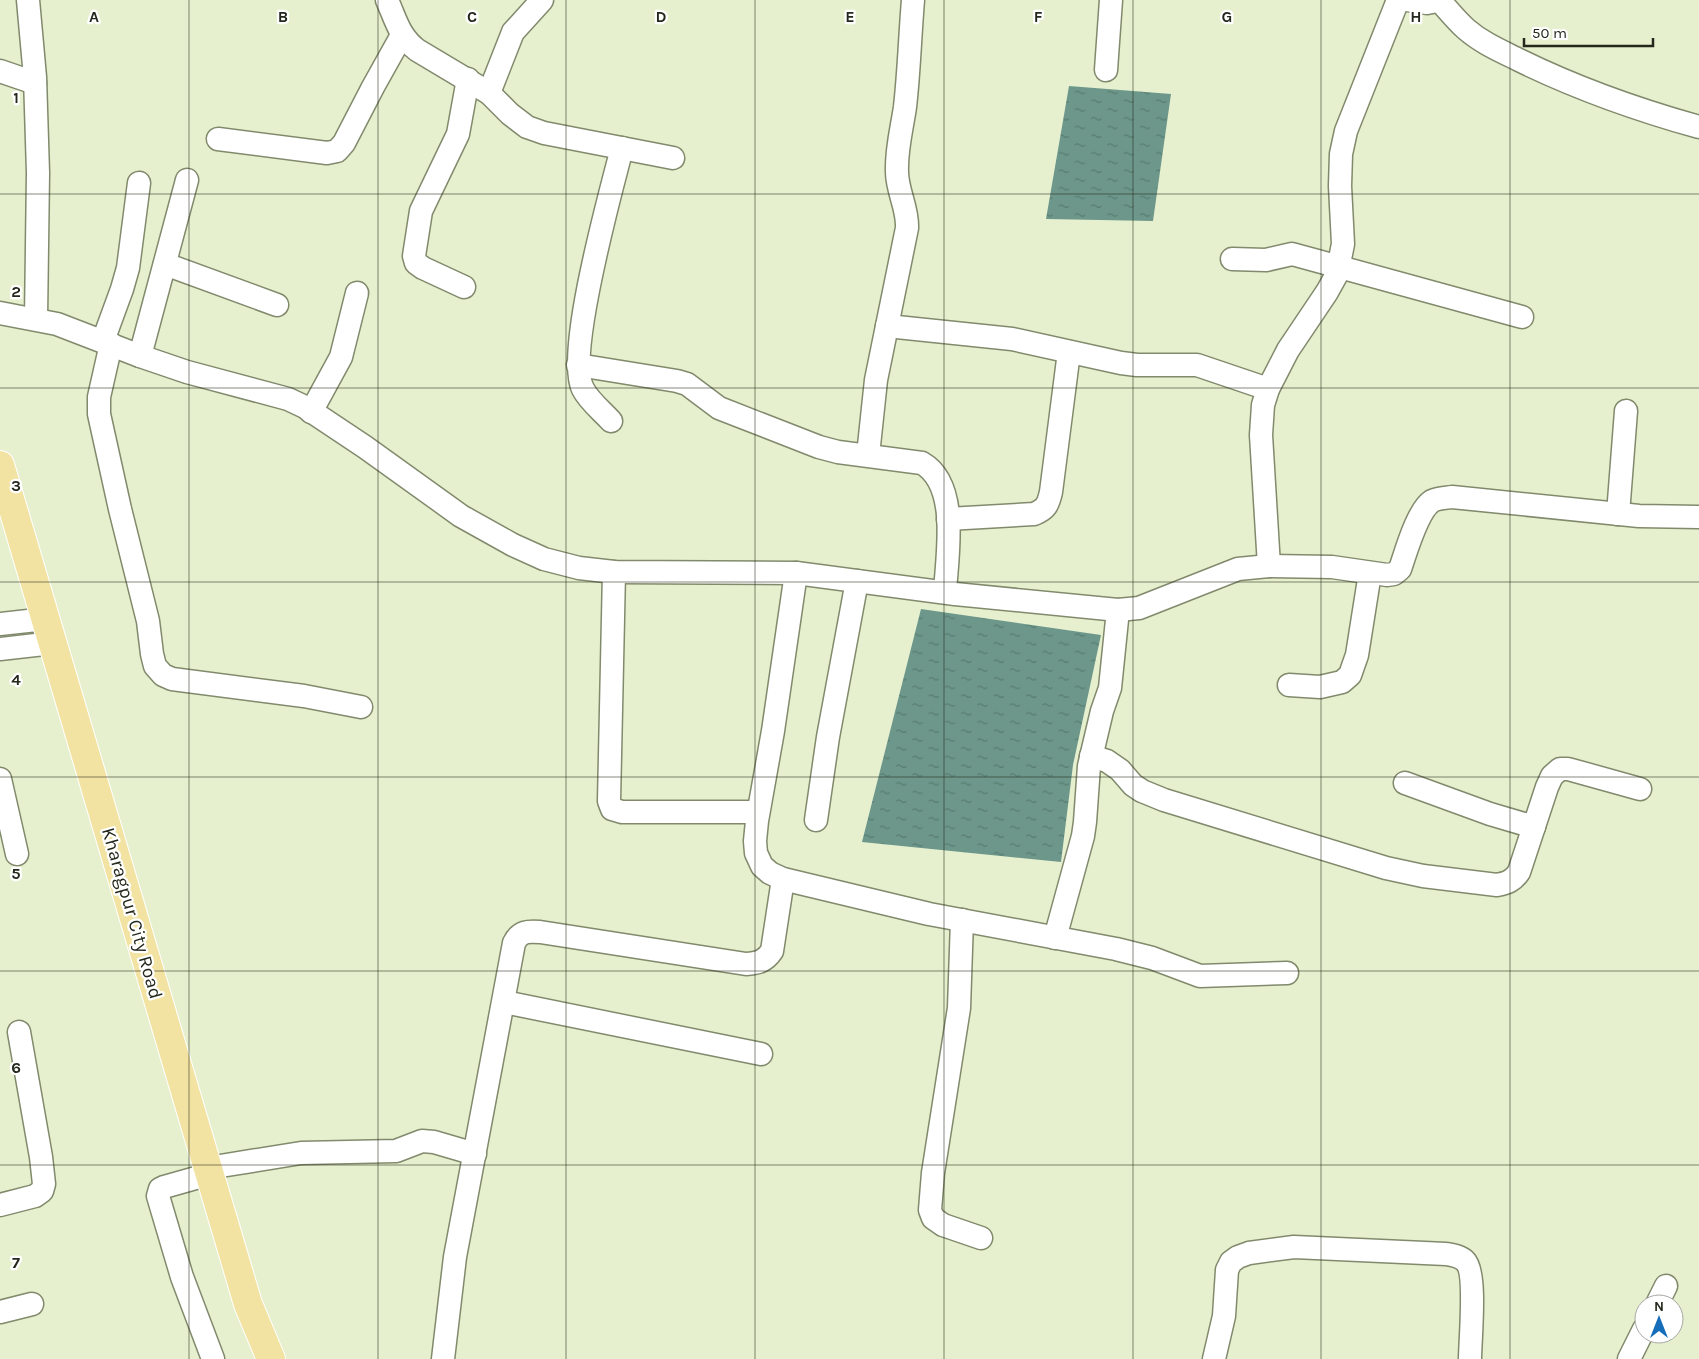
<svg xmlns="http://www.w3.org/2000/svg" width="1699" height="1359" viewBox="0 0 1699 1359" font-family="Karla,sans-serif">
<defs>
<pattern id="water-ripples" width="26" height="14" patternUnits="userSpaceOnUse" patternTransform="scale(1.25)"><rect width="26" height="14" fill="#6c978a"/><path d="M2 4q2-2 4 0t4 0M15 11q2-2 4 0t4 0" fill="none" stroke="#597b70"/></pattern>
</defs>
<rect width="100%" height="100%" fill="#e6f0cf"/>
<g fill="url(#water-ripples)">
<polygon points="1069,86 1171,94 1153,221 1046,219"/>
<polygon points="921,609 1101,635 1073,765 1061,862 862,842"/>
</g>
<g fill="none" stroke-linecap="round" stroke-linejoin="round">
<g stroke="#818a6c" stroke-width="25">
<g id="minor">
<polyline points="28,0 35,77 38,173 36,319"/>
<path d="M387 0C396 20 399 36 417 50L489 93 510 114 527 127 544 133 673 158"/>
<polyline points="1407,0 1427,3 1442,0"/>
<path d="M1440 1C1448 10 1457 21 1466 29 1482 43 1501 51 1519 60 1576 88 1638 110 1699 127"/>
<polyline points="1106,70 1111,0"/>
<polyline points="0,71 35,83"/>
<polyline points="489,93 513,32 542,0"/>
<polyline points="218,139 327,153 337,151 344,143 373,87 402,35"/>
<polyline points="1232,259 1266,260 1292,254 1522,317"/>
<polyline points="165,264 277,305"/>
<polyline points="464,287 423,268 416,263 414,256 421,211 458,134 468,79"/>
<path d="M0 313 57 324 140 356 187 372 288 399 305 407 365 447 461 516 513 545 544 559 579 568 614 572 796 573 955 594 1118 610 1139 608 1238 569 1269 566 1332 567 1387 575 1394 574 1400 569C1406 552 1417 511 1432 501 1438 498 1445 498 1452 497L1639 516 1699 517"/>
<polyline points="887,326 1012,339 1121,363 1137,365 1197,365 1268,389"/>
<polyline points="103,341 122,289 128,268 139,183"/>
<polyline points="111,344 99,397 99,414 120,509 148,621 152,654 155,666 163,675 172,679 304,696 361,707"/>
<polyline points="140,356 187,180"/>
<path d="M578 365 677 381 687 384 719 408 819 447 838 452 922 463C960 485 947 555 945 592"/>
<polyline points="311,412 341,357 357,293"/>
<path d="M611 421C602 411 589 401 583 389 565 355 611 191 622 148"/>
<path d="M868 455 876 380 907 228C908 208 897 191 897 172 896 150 902 128 905 107 909 72 910 36 913 0"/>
<polyline points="1618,514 1626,411"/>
<path d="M948 519 1034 514C1046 509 1048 505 1051 492L1069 352"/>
<polyline points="1269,566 1261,435 1263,405 1268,389 1288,350 1327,292 1337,274 1343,244 1340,186 1341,154 1346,131 1398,0"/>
<polyline points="614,572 609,801 612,809 622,812 758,812"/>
<polyline points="796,573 773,731 757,821 755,841 756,853 762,866 770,873 783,879 929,914 1116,949 1152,958 1200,976 1287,973"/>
<polyline points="0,624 46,619"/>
<polyline points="0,649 53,643"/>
<polyline points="1289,685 1320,687 1342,682 1350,675 1357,655 1370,573"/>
<path d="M1091 756 1107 761 1120 770 1133 785 1142 791 1164 800 1386 868 1423 876 1497 885C1507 883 1513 881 1519 872L1547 787 1552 776 1560 769H1568L1640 789"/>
<polyline points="0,779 17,854"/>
<polyline points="1405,783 1490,814 1534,827"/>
<polyline points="816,820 828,737 857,581"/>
<polyline points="962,920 959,1008 933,1173 930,1210 933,1218 943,1225 981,1238"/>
<polyline points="1055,938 1083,836 1085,822 1089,766 1102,711 1110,688 1118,610"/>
<polyline points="504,1002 761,1054"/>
<polyline points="208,1168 301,1153 396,1151 422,1141 434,1142 475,1154"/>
<polyline points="210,1174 164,1187 160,1189 158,1196 182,1277 213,1359"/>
<polyline points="0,1205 35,1196 42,1191 44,1184 41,1157 19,1032"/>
<polyline points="1657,1304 1666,1286"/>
<polyline points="0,1312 32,1304"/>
<path d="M443 1359 455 1257 514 943C520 931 528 931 540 932L746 964C759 963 765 961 772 951L783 879"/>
<path d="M1214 1359 1224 1316 1227 1270 1231 1262 1238 1257 1249 1253 1294 1247 1446 1254C1452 1255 1460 1256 1465 1261 1477 1272 1470 1341 1470 1359"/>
<polyline points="1629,1359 1644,1329"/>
</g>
</g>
<g stroke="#fff" stroke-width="30">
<polyline id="major" points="0,465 248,1304 271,1359"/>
</g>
<use href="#minor" stroke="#fff" stroke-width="22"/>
<use href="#major" stroke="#f3e3a3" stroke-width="28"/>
</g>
<path fill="none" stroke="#24281c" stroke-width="1" stroke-opacity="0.55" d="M189 0V1359M378 0V1359M566 0V1359M755 0V1359M944 0V1359M1133 0V1359M1321 0V1359M1510 0V1359M0 194H1699M0 388H1699M0 582H1699M0 777H1699M0 971H1699M0 1165H1699"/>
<g text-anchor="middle" stroke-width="4.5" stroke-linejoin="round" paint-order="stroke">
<g font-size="19" fill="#24281c" stroke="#fff">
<text transform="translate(133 913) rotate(74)" y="7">Kharagpur City Road</text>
</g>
</g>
<g font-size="16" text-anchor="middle" font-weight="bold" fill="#24281c" stroke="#fff" stroke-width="4.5" stroke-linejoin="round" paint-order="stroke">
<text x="94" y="22">A</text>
<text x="283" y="22">B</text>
<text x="472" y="22">C</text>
<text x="661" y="22">D</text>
<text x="850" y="22">E</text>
<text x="1038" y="22">F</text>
<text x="1227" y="22">G</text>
<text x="1416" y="22">H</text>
<text x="16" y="103">1</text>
<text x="16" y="297">2</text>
<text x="16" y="491">3</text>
<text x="16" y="685">4</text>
<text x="16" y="879">5</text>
<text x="16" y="1073">6</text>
<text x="16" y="1268">7</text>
</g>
<g transform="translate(1659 1319)"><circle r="24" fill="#ffffff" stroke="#a7a9a4"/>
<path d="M0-4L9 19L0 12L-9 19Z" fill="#166dba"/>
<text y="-8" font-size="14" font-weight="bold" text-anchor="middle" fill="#24281c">N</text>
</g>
<path d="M1524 38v8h129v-8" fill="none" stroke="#24281c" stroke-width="2.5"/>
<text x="1532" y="38" font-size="15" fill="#24281c" stroke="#ffffff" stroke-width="4" paint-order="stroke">50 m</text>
</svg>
